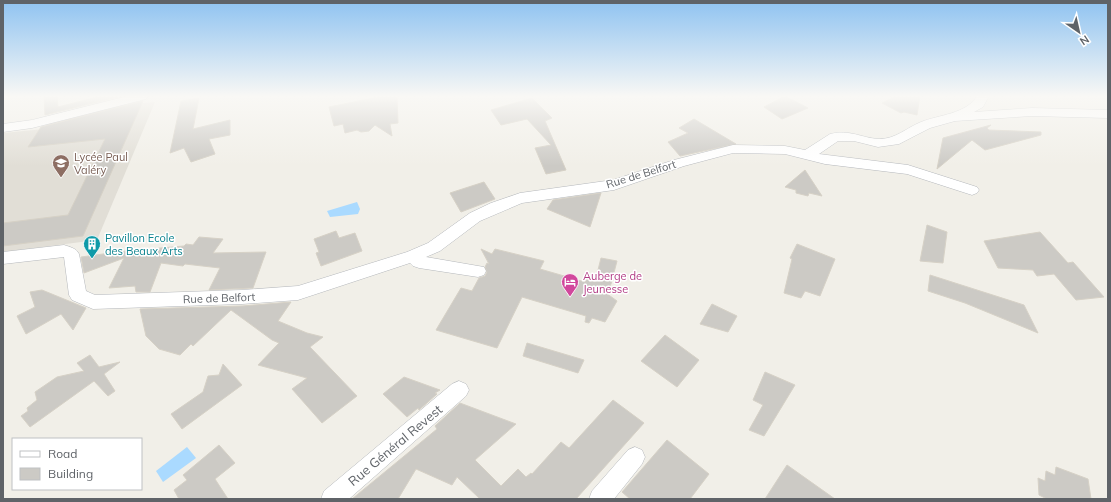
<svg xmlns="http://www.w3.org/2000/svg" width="1111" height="502" viewBox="0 0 1111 502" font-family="Mulish,sans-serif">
<rect width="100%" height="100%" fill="#f1efe8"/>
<polygon fill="#e1ded6" points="155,102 97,240 3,252 3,133 44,129 48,123 120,105"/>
<g fill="#aadaff">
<polygon points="357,202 360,209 358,214 330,217 327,211"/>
<polygon points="187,447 196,458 163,482 156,471"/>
</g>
<g fill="#cccac5" stroke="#d6d1c6">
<polygon points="44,96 57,96 58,107 101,96 122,96 45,115"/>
<polygon points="383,96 397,96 398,123 390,124 392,136 375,125 369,131 361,132 357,130 345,133 343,124 334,126 329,107"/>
<polygon points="785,96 808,108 782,119 764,107"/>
<polygon points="896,96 920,96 917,115 904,112 901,113 882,103"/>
<polygon points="199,98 193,129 230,120 230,135 209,139 215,154 191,162 184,148 170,153 181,101"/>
<polygon points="532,98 552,118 545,121 566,170 546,174 535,148 551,145 527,119 501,125 491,110"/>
<polygon points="143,101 83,236 3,246 3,223 68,215 105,139 28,147 41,127"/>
<polygon points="694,119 736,144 680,156 668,142 688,133 679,128"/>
<polygon points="991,125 987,128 989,130 1041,132 1041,135 985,150 972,140 937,169 943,138"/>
<polygon points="805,170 822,196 809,193 808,196 796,193 796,190 785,187"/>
<polygon points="484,182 495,199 461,212 450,193"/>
<polygon points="601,193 590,227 547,209 553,200"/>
<polygon points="927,225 947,232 943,263 920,261"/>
<polygon points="336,231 339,238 355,233 362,251 321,266 316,253 319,252 314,239"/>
<polygon points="1040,232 1068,263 1073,262 1104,297 1076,300 1054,274 1037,276 1033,270 998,268 984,241"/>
<polygon points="199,237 223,239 213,253 266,252 253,288 209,290 220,268 185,264 183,266 161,263 150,292 136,292 135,286 109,288 124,258 84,273 81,257 125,251 184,246 186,244 193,245"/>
<polygon points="797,244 835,259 820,296 805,291 801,298 784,293 792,259 790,258"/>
<polygon points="481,249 492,254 495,249 544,261 540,269 585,282 587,279 595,282 601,258 617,261 611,284 606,293 617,301 605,322 592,318 589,323 585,322 586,316 522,297 497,348 436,330 461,288 472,291 479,278 485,276 487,272 485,267 487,263 489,264"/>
<polygon points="930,275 1024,305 1038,333 965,303 928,291"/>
<polygon points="42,290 86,308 73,330 61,314 26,334 17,316 35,307 30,292"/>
<polygon points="291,302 278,321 307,333 323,337 310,347 357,396 322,423 292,389 307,378 258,365 279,343 272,340 231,310 193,346 191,344 180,355 159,349 146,336 140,309 242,306"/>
<polygon points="712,304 737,316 728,332 700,324"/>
<polygon points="665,335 699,360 677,387 641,361"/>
<polygon points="527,343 584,360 578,373 523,356"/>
<polygon points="90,355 99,367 120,362 104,374 115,391 108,396 94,381 30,427 21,416 28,411 27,408 37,400 35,392 57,377 84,371 77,363"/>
<polygon points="223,364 242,385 182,429 171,414 203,392 208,376 219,375"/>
<polygon points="765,372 795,385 764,436 749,430 763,405 753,400"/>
<polygon points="404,377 440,390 435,393 437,394 419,410 418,408 407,417 383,394"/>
<polygon points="613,400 644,423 576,499 480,499 457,477 452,485 416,469 398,499 352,499 437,429 435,426 460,403 516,424 475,460 501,486 518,469 526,477 531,473 532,474 561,442 569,448"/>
<polygon points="667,440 709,474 690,499 630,499 622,492"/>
<polygon points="219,445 235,463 215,479 228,499 179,499 174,490 187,480 183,475"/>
<polygon points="787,465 835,499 765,499"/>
<polygon points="1056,467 1088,479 1091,499 1047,499 1039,495 1038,478 1045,481 1046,471 1055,475"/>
</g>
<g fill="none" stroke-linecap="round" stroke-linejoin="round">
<g stroke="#b5b8bc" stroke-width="1">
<g id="street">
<polygon points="128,96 148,96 146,99 32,128 3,132 3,124 32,120"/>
<path d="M977 96H989L983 107 974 112 1032 108 1108 110V118L1032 116 955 121 930 128 899 144 878 147 854 141H838L819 154 908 165 977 187 979 190 977 193 972 195 907 174 825 164 785 154 733 153 684 166 614 190 522 203 480 221 440 251 426 257 484 267 486 271 484 275 478 277 419 268 413 266 410 263 298 300 242 304 93 309 72 300 69 295 64 257 3 264V252L64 245C70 247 76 248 79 254L86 291 95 295 242 290 298 286 407 252 428 243 470 213 491 203 520 193 613 180 674 160 733 145 785 146 805 150 830 134C850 129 861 138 879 139 896 139 906 128 921 122 938 115 967 114 977 96Z"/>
<polygon points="459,381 466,384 469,390 466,396 349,499 321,499 324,491 452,384"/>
<polygon points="635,447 642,450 645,457 642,464 614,499 589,499 592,491 628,450"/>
</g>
</g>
<use href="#street" fill="#fff" fill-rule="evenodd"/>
</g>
<linearGradient id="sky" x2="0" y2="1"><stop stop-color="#8fc3f1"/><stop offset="0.58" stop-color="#f9f8f5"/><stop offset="1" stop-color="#f9f8f5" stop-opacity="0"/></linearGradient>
<rect width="1111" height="166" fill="url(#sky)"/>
<defs>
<g id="school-pin" transform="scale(0.9)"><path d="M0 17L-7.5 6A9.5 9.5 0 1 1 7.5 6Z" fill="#8d6e63" stroke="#fff"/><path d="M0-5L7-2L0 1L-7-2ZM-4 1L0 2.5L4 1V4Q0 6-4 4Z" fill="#fff"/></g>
<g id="building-pin" transform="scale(0.9)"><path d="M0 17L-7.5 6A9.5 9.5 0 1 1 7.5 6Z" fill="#0f9aa8" stroke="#fff"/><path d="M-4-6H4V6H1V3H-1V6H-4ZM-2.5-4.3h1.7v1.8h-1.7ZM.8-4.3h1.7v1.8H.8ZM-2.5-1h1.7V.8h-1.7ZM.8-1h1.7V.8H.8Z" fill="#fff"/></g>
<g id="hotel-pin" transform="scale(0.9)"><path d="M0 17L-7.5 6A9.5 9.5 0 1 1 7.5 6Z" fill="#d1479c" stroke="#fff"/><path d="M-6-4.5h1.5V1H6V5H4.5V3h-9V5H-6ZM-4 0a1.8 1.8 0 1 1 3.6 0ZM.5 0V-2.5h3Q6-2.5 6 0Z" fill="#fff"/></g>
</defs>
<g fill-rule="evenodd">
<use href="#school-pin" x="61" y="163"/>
<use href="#building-pin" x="92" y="244"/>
<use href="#hotel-pin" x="570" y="282"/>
</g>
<g text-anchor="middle" stroke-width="3" stroke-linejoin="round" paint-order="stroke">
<g font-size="11" fill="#785e54" stroke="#fff" text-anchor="start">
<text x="74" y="161">Lycée Paul<tspan x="74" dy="13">Valéry</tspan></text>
</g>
<g font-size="11" fill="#5f6368" stroke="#fff">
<text transform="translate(641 174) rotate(-17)" y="4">Rue de Belfort</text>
<text transform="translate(219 298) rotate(-2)" y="4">Rue de Belfort</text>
</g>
<g font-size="11" fill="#0d838f" stroke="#fff" text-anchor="start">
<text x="105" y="242">Pavillon Ecole<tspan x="105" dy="13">des Beaux Arts</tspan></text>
</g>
<g font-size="11" fill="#b23c85" stroke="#fff" text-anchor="start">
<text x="583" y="280">Auberge de<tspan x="583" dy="13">Jeunesse</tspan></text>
</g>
<g font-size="13" fill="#5f6368" stroke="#fff">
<text transform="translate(395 445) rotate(-40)" y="5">Rue Général Revest</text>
</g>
</g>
<rect width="1111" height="502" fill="none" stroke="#5f6368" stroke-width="8"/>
<rect x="12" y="438" width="130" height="52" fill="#ffffff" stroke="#bfc1c3"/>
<rect x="20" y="451" width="20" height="6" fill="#ffffff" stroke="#bfc1c3"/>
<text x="48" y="458" font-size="12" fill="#5f6368">Road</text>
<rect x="20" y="468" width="20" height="12" fill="#cccac5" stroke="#bfc1c3"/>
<text x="48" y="478" font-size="12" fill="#5f6368">Building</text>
<g transform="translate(1079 32) rotate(146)" stroke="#ffffff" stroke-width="3" paint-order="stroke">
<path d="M0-3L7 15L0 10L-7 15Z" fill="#5f6368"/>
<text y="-6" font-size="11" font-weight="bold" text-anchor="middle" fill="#5f6368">N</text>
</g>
</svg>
